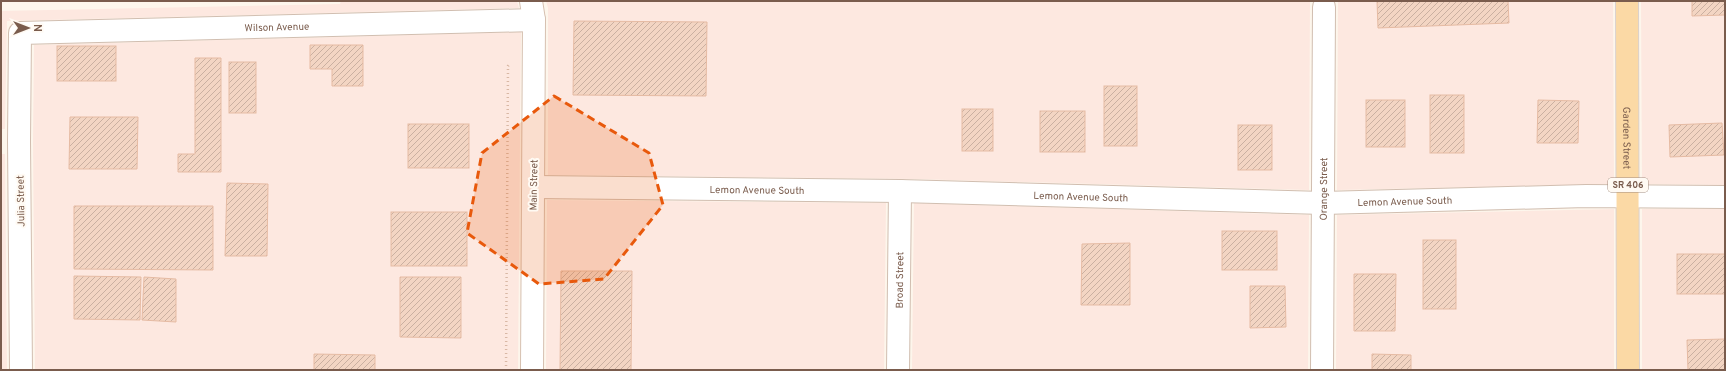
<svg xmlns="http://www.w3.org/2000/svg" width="1726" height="371" viewBox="0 0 1726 371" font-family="Overpass,sans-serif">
<defs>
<pattern id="building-hatch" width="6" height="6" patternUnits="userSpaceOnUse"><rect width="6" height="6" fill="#f3d5c3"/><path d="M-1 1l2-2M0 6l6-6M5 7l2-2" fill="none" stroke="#cab0a1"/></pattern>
</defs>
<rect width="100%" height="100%" fill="#fdf6ec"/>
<g fill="#fde8e0">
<polygon points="341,1 517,1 519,8 7,21 5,129 1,129 1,11 340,4"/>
<polygon points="546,1 1310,1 1309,190 914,179 548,175 548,8"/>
<polygon points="1338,1 1613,1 1614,184 1337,190"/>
<polygon points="1641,1 1725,1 1725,185 1642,184"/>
<polygon points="521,32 518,370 35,370 33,141 34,45"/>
<polygon points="1,154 5,154 7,370 1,370"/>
<polygon points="547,200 886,203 884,370 546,370"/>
<polygon points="914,203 1309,215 1308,370 912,370"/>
<polygon points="1614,209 1614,370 1336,370 1337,215"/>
<rect x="1642" y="209" width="83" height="161"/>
</g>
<g fill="url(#building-hatch)" stroke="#e6bba3">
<polygon points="1377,1 1508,1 1509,23 1378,28"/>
<polygon points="1692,1 1725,1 1725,15 1692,16"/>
<polygon points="574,21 707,22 706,96 573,95"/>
<polygon points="310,45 363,45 363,86 332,86 332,69 310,69"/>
<rect x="57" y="46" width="59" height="35"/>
<polygon points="195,58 221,58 221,172 178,172 178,154 195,154"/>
<rect x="229" y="62" width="27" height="51"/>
<rect x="1104" y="86" width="33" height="60"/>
<rect x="1430" y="95" width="34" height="58"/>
<rect x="1366" y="100" width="39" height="47"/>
<polygon points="1538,100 1579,101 1578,143 1537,143"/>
<rect x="962" y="109" width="31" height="42"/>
<rect x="1040" y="111" width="45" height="41"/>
<polygon points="70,117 138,117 137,169 69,169"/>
<polygon points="1722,123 1724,155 1670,157 1669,125"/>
<rect x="408" y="124" width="61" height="44"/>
<rect x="1238" y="125" width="34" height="45"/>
<polygon points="227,183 268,184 267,256 225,256"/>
<polygon points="74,206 213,206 213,270 74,269"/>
<rect x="391" y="212" width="76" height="54"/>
<rect x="1222" y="231" width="55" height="39"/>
<rect x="1423" y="240" width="33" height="69"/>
<polygon points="1130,243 1130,305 1081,305 1082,244"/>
<rect x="1677" y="254" width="48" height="40"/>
<polygon points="561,271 632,271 631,370 560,370"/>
<polygon points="1354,274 1396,274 1395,331 1354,331"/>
<polygon points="74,276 141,277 140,320 74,319"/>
<polygon points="144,277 176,279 176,322 142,320"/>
<polygon points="400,277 461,277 461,338 400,337"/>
<polygon points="1250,286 1285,286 1286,327 1250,328"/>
<polygon points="1725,339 1725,370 1688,370 1687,340"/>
<polygon points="314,354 375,355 375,370 314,370"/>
<polygon points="1372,354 1411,355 1411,370 1372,370"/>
</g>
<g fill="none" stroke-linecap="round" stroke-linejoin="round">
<g stroke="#d1beb0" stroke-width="24">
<g id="street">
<path id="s1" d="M534 187 900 191 1323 203 1586 196 1725 197"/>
<path id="s2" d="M21 370 19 141 20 33 534 20"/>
<path id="s3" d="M898 370 900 191"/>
<path id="s4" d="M1322 370 1324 7"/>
</g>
</g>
<g stroke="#d6c0b0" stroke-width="24">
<polyline id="secondary" points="531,1 534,20 532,370"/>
</g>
<g stroke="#dad1cd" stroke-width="24">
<g id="primary">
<path id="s5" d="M1627 1 1628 370"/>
</g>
</g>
<polyline stroke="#d9b8a5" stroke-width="2.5" stroke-dasharray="1 3" stroke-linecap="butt" points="506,370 508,66 509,65"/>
<use href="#street" stroke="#fff" stroke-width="22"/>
<use href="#secondary" stroke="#fff" stroke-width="22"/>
<use href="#primary" stroke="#fbd9a5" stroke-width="22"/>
</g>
<path fill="#e8590c" fill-opacity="0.2" stroke="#e8590c" stroke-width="3" stroke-dasharray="8 5" stroke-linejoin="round" d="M554 96 649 153 663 205 604 279 539 284 467 233 482 153Z"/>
<g text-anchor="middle" stroke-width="4" stroke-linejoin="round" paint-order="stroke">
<rect fill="#fffaf3" stroke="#a28b7f" stroke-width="1" x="1608" y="178" width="40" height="14" rx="3"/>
<g font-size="9" font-weight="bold" fill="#7a5c4d">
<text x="1628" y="188">SR 406</text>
</g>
<g font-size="10" fill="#7a5c4d" stroke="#fffaf3">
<text dy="4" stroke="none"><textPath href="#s2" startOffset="594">Wilson Avenue</textPath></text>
<text dy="4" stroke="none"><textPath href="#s5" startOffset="137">Garden Street</textPath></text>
<text transform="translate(533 185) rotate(-89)" y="4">Main Street</text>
<text dy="4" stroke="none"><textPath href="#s1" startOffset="223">Lemon Avenue South</textPath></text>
<text dy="4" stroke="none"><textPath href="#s4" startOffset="181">Orange Street</textPath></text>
<text dy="4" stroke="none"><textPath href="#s1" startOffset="547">Lemon Avenue South</textPath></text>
<text transform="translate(20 201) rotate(-91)" y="4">Julia Street</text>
<text dy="4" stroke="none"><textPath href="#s1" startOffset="871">Lemon Avenue South</textPath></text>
<text dy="4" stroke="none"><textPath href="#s3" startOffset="90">Broad Street</textPath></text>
</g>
</g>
<rect width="1726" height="371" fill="none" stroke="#7a5c4d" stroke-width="4"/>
<g transform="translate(28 28) rotate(90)" stroke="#fffaf3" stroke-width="3" paint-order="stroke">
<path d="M0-3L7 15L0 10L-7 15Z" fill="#7a5c4d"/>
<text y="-6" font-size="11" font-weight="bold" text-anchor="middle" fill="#7a5c4d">N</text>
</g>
</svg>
